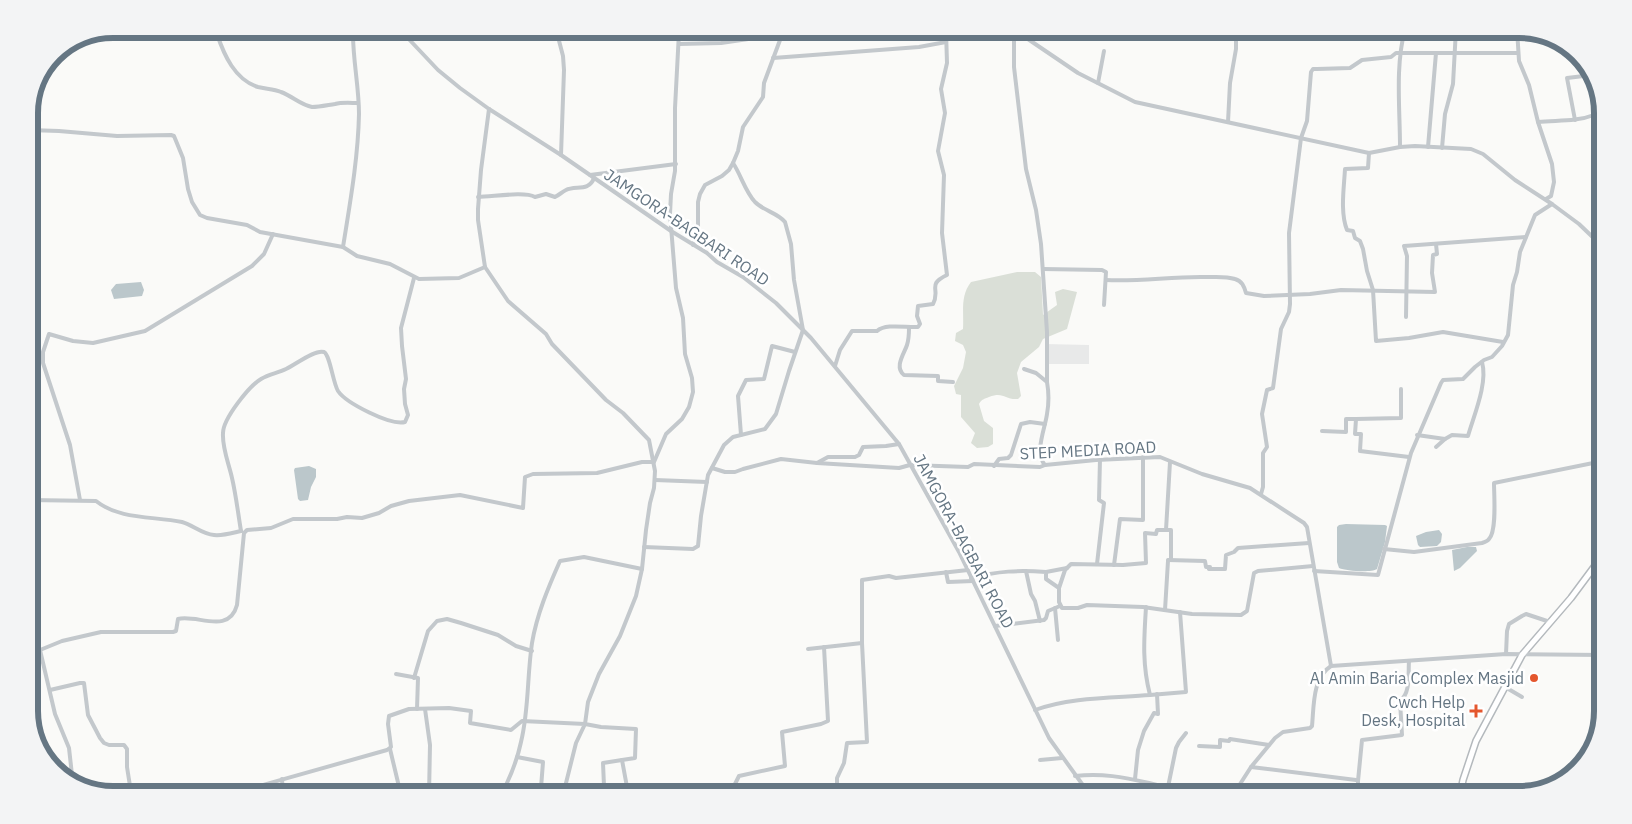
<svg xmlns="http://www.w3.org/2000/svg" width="1632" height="824" viewBox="0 0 1632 824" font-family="'IBM Plex Sans',sans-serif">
<rect width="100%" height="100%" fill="#fafaf8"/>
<polygon fill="#e8e9e9" points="1045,344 1089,345 1089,364 1045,364"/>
<path fill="#dadfd7" d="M1017 272H1035L1041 277 1043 315 1057 305 1055 292 1063 289 1077 292 1067 329 1043 339 1039 347 1021 362 1017 373 1021 396 1018 399C1004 400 1004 391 989 397 984 399 982 399 979 404L984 421 993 428V444L988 447 977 448 971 443 975 433 961 417V395L956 394 954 386 963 368 966 352 963 345 955 341 956 333 963 329C964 312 960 296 971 282Z"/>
<g fill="#bbc7cb">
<polygon points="141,282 144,290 142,296 114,299 111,290 116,284"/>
<polygon points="309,466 316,469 316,477 311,487 308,500 300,501 298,499 294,470 295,468"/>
<path d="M1346 524 1385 525 1387 526 1385 542 1377 569C1371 573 1346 571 1339 568L1337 562V527L1339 525Z"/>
<polygon points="1439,530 1442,534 1441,542 1437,546 1420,547 1418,545 1416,536 1426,532"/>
<polygon points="1467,547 1476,547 1477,551 1460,568 1454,571 1452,550"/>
</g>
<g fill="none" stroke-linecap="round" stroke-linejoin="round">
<g stroke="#b4b9bd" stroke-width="8">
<polyline id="highway" points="1460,795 1463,780 1476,741 1522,655 1571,598 1603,555"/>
</g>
<g stroke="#c3c8cc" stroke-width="4">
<polyline points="1517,29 1519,61 1529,85 1538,122 1552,164 1554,182 1551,196 1546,199"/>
<polyline points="1014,31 1014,67 1026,169 1036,210 1041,244 1047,332 1047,382"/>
<polyline points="1016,31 1078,73 1135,102 1369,153 1400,147 1415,146 1471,149 1483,154 1515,180 1552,204 1579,224 1603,247"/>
<polyline points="557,33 563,56 564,70 561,155"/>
<path d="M217 34C224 55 235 80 258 87 266 89 274 89 281 92 292 96 301 105 312 107 319 107 328 105 335 104 342 102 351 103 358 103"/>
<polyline points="404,34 438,70 460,88 489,109 561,155 671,231 707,253 717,262 743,277 776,303 811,338 899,444 959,552 1049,738 1090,795"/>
<polyline points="679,44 721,43 783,34"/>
<polyline points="773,58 919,47 946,42"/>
<polyline points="1098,83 1104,51"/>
<polyline points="29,109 29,106"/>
<polyline points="489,109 481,170 478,209 478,220 485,267 508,301 546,334 552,344 606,400 623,413 649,440 655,471 654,488 650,503 646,530 642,569 636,596 620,636 599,674 588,702 585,724 601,727 636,729 635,758 622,760 627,787 626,795"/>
<polyline points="1575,120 1567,78 1592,75"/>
<polyline points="1228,122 1230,83 1236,49 1236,30"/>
<path d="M1538 122C1557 120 1576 122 1594 115L1596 121 1603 119"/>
<polyline points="29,130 59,131 117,136 171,135 174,136 183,158 188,189 192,202 200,215 207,218 247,225 260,232 343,247 357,256 390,264 419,279 459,278 485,267"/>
<path d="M1400 147C1400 108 1395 67 1405 29"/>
<polyline points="1428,147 1436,53"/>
<polyline points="1442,148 1445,114 1453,84 1456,29"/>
<path d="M1369 153 1368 168 1345 169C1344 188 1340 212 1347 230L1353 231 1355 238 1360 241 1363 249 1367 271 1373 290 1376 341 1409 338 1443 332 1503 342"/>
<polyline points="590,175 676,164"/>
<path d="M478 197C492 197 524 191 535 197L546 194 555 197C559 195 562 192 566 190 575 185 589 192 594 178"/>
<polyline points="693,245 698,232 698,202 700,194 705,185 722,176 729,170 733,163 738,151 743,127 763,97 764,83 783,32"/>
<path d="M343 247C350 203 358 159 359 114 359 87 353 61 353 34"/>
<polyline points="1043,269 1102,270 1106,272 1104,305"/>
<path d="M1106 280C1139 282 1173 276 1207 277 1216 277 1226 276 1235 279 1242 281 1244 286 1246 293L1264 296 1310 294 1341 290 1435 292 1432 273 1433 255 1437 254 1436 244"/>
<polyline points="1406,317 1407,256 1404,246 1526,237"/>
<path d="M909 328C909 333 909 339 907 345 904 354 894 367 904 375L938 376V381L953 382"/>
<path d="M835 366 840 350 852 331H877C886 323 907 328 918 327L920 324 917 316 918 306 933 304C941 289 926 285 947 275L942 233 944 175 938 151 945 113 941 89 947 63 946 31"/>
<path d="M1024 369 1036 373 1047 382C1049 393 1049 403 1047 414 1045 429 1034 453 1045 465"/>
<polyline points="1401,389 1401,418 1356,419 1355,434 1361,434 1360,451 1409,457"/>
<polyline points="1322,431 1346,432 1346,419 1356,419"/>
<polyline points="741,435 738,396 746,380 764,379 772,346 795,352"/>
<path d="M1417 435 1445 439 1452 435 1468 436C1474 415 1488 383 1482 362"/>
<polyline points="1436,447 1445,439"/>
<polyline points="817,463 899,468 910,465 968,467 974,464 1040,467 1045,465 1096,460 1160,457 1202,474 1250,488 1304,523 1307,527 1331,666 1506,654 1603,655"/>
<polyline points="994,466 999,459 1008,458 1011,455 1021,424 1030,422 1045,424"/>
<polyline points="712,468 725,472 735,472 743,469 781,459 817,463 828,457 855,457 859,455 863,447 886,446 899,444"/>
<polyline points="655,480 707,482"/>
<polyline points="1261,494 1263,487 1263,453 1267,447 1262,414 1267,390 1273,388 1281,329 1289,312 1290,304 1289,233 1301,138 1307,121 1311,72 1313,69 1317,69 1350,68 1362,60 1391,57 1396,53 1518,53"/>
<path d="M29 500 96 501C120 520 153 516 182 522 193 525 202 534 214 535 223 536 232 533 241 531"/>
<polyline points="80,500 70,445 43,363 43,352 49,334 73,341 93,343 145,331 252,266 264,254 273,234"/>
<polyline points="1166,530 1170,462"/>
<path d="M241 531C238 513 236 495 232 478 229 464 222 448 223 433 223 419 249 386 261 379 269 374 278 373 286 369 295 365 315 349 324 352 330 355 333 383 338 391 346 403 391 426 405 422L408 415 405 404 404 389 406 379 402 346 401 328 414 278"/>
<path d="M644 547 693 549 698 546 701 516 708 475 724 445 733 437 765 429 776 414 789 371 803 330 794 280 791 244 785 222C778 213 764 211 755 202 745 191 741 175 733 163"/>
<path d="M1384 549 1414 552 1482 543C1485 542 1488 541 1489 539 1497 531 1494 495 1494 483L1603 461"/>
<polyline points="1168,560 1205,561 1206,567 1210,567 1209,569 1225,569 1226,555 1234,552 1238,548 1309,543"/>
<polyline points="1097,564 1104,503 1099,500 1100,459"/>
<polyline points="1114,565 1120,519 1143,520 1143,457"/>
<polyline points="1026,571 1031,594 1035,601 1040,621"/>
<polyline points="1314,571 1378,575 1411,453 1441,383 1443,380 1463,379 1475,367 1484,360 1492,357 1502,346 1508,335 1513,285 1517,272 1520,252 1535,215 1552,204"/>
<polyline points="946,572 948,582 973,581"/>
<polyline points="1046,572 1067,568"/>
<path d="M971 578C998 571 1018 570 1046 572V579L1059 588V602L1062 608H1078L1087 605 1143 607 1192 614 1241 615 1247 611 1254 573 1258 571 1313 566"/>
<polyline points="1059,588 1065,570 1071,564 1123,565 1146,563 1145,533 1156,534 1157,530 1171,530 1171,559 1168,561 1165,610"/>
<polyline points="1055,608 1058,640"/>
<polyline points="995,626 1044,620 1046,618 1048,611 1060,606"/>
<polyline points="808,649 862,643 862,580 889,576 896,578 968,570"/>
<path d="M40 650 62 641 101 632H173L176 631 178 619C197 614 229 635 237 605L244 533 247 530 271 528 293 519H337L347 517 362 518 379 513 391 506 409 501 460 495 523 508 525 477 533 474 597 473 642 462H654L666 434 682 419 689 407 693 392 692 378 685 354 683 318 676 288 670 214 671 194 675 171V108L679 32"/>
<polyline points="1506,654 1507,631 1509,624 1522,616 1526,614 1550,622"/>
<polyline points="29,657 34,652 40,650 55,714 69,748 73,784"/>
<path d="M1331 666C1312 678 1314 707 1312 726L1310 728 1283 732 1275 738 1251 767 1356 780 1358 781V795"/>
<polyline points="396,674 418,678 417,709"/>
<polyline points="414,678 428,631 437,621 447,619 461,623 498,635 516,646 532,651"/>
<polyline points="1505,687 1522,697"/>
<polyline points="50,690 80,683 84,683 88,715 100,738 104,743 109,745 124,745 127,749 127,767 130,786 129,795"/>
<polyline points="1150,695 1186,692 1180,612"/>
<polyline points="425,709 430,745 429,795"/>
<path d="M1035 710C1070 697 1113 698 1150 695 1142 664 1144 639 1146 607"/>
<polyline points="1199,746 1220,747 1220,740 1229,741 1230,739 1269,745"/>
<polyline points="390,749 401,795"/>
<polyline points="517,757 543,762 541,788 543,789 543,795"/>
<polyline points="622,760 603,763 604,786 627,787"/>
<polyline points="1040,760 1062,758"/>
<path d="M1075 776C1102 773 1123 777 1149 783 1162 786 1174 788 1185 795"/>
<polyline points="282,779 283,795"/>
<polyline points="1135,779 1138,750 1144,731 1154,713 1158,714 1157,694"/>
<path d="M1358 781 1362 740 1402 735 1400 701C1411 693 1408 673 1409 661"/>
<polyline points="1168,787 1176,748 1179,742 1186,733"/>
<polyline points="1236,790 1276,795"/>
<polyline points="222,795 231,794 387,750 391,747 388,724 389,716 409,709 449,708 471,711 470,723 511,730 522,721 585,724 576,743 563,795"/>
<polyline points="476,795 483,795"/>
<path d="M501 795C510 778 517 761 521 742 529 710 527 676 532 643 537 614 548 588 560 561L584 557 642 569"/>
<polyline points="614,795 615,787"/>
<polyline points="735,795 735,784 739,776 785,766 782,732 821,724 828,721 824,647"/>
<polyline points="837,795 837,778 844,763 847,743 867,742 862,643"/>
<polyline points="891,795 891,790 906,791 907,795"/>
<polyline points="1233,795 1251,767"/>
</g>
<use href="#highway" stroke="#fff" stroke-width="5"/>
</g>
<g fill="#e4572e" stroke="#fff" stroke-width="2">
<circle cx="1534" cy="678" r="5"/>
<path d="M1473.5 703.5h5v5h5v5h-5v5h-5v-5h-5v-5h5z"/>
</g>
<g text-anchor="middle" stroke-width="5" stroke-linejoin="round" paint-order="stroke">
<g font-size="16" fill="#657683" stroke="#fff">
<text transform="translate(687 227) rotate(34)" y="6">JAMGORA-BAGBARI ROAD</text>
<text transform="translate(1088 450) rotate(-3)" y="6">STEP MEDIA ROAD</text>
<text transform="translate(964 541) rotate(62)" y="6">JAMGORA-BAGBARI ROAD</text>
</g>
<g font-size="16" fill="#657683" stroke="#fff" text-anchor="end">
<text x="1524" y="684">Al Amin Baria Complex Masjid</text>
<text x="1465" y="708">Cwch Help<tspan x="1465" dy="18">Desk, Hospital</tspan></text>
</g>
</g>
<path d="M0 0H1632V824H0ZM113 38H1519A75 75 0 0 1 1594 113V711A75 75 0 0 1 1519 786H113A75 75 0 0 1 38 711V113A75 75 0 0 1 113 38Z" fill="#f3f4f5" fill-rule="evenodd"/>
<path fill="none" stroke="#657683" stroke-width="6" d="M113 38H1519A75 75 0 0 1 1594 113V711A75 75 0 0 1 1519 786H113A75 75 0 0 1 38 711V113A75 75 0 0 1 113 38Z"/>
</svg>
